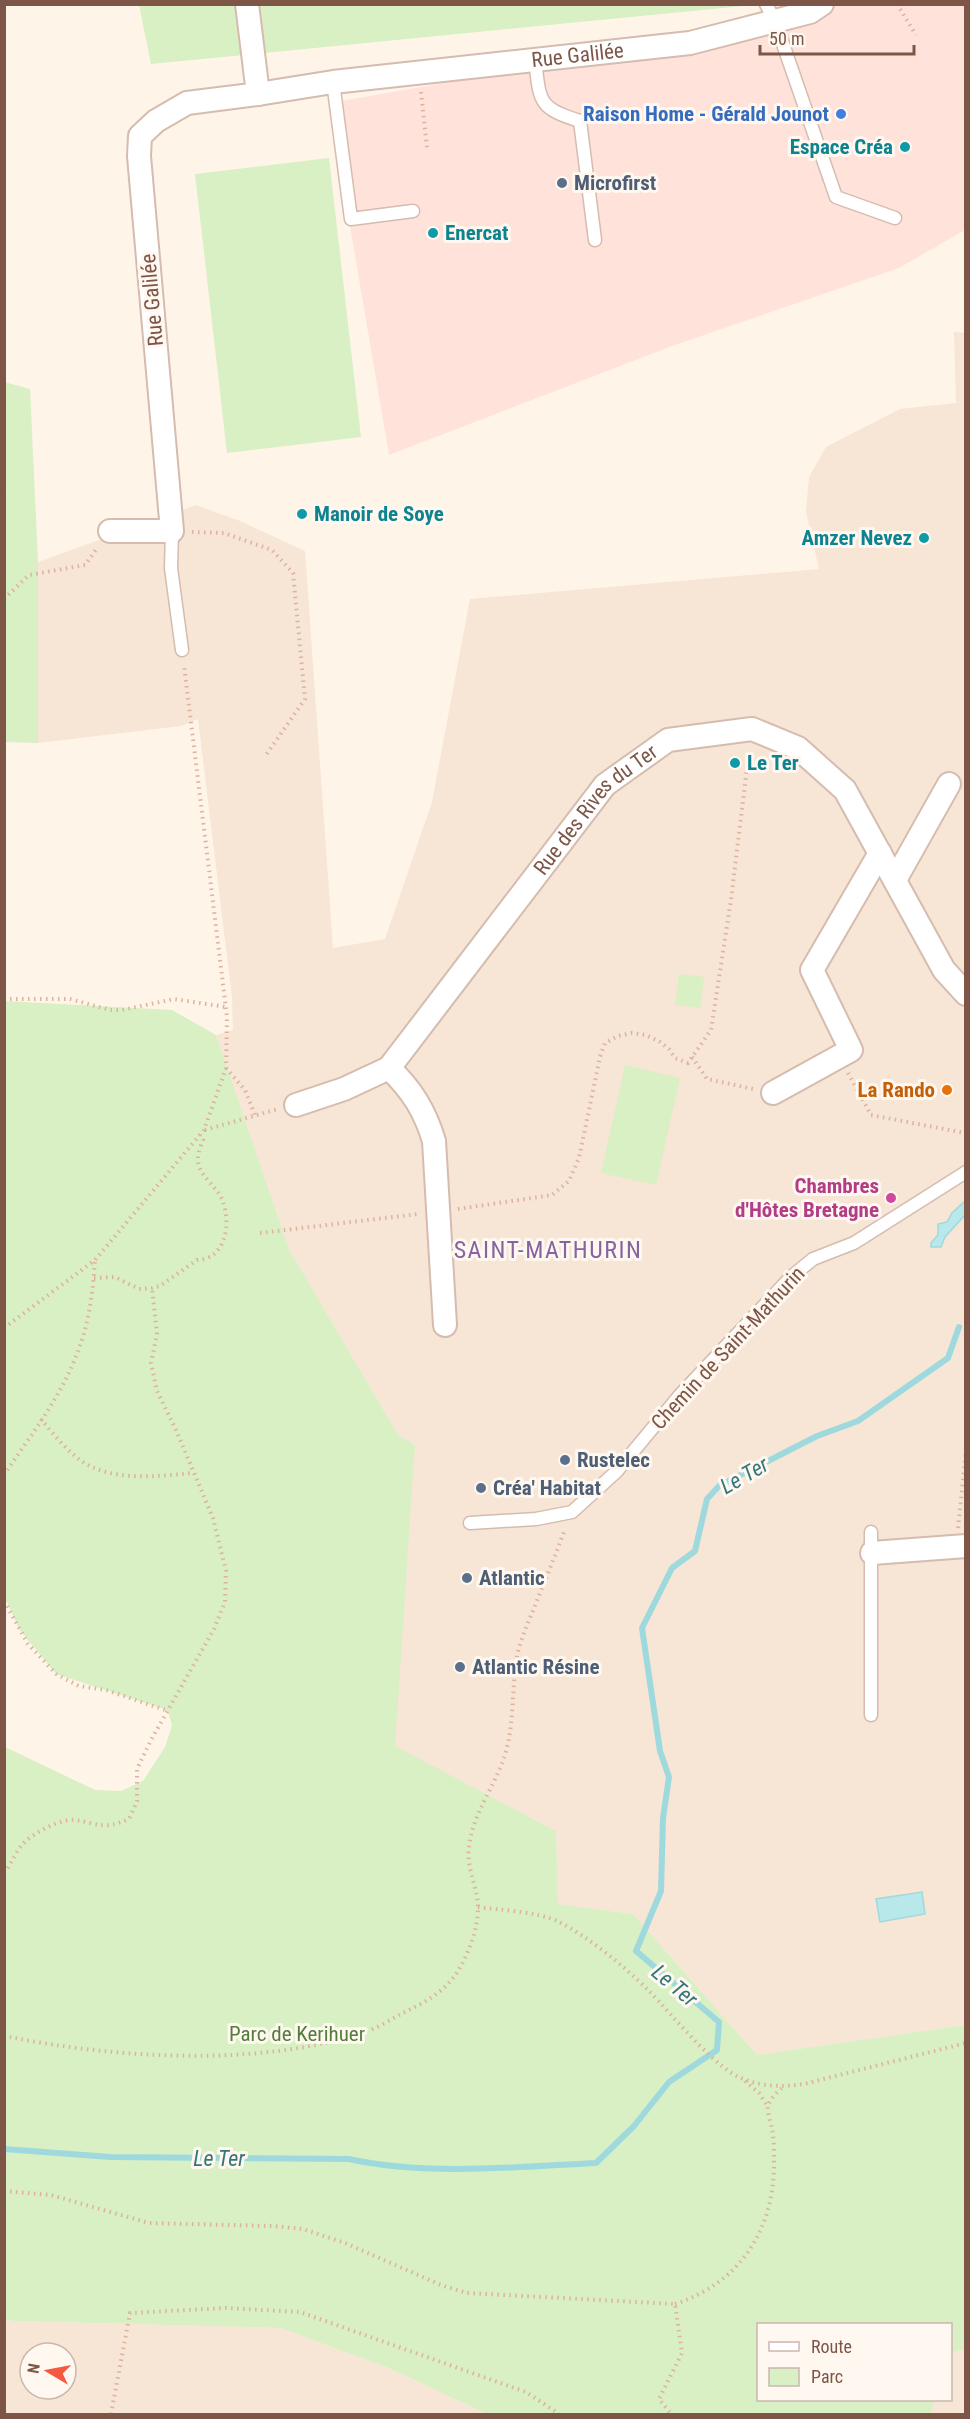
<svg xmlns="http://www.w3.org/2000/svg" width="970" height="2419" viewBox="0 0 970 2419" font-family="'Roboto Condensed',sans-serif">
<rect width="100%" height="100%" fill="#fff4e8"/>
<g fill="#f7e5d5" fill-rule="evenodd">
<polygon points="954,332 965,333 965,2025 757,2055 633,1914 558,1904 556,1831 394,1746 415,1445 398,1435 289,1249 216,1035 233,1030 232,997 198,719 181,726 38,743 38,562 196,505 240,521 305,551 333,948 385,939 432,802 470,599 819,569 806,512 809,477 826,447 900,409 956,403"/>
<path d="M5 2319 13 2321 281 2328 391 2369 487 2414H5ZM30 2353H66V2389H30Z"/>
<polygon points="965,2349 965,2414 930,2414 935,2400 950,2400 951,2353"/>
</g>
<polygon fill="#ffe3db" points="757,5 965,5 965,230 899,268 672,346 389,455 329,103 770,26"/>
<g fill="#d9efc4">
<polygon points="742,4 743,6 151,64 139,5"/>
<polygon points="329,158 361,437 227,453 195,174"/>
<polygon points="4,382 30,389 38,562 38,743 5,742 4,495 8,494 4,494"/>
<polygon points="679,974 704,977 700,1008 675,1005"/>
<polygon points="5,1001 172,1010 216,1035 289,1249 398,1435 415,1445 395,1746 556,1831 558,1904 633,1914 757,2055 965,2025 965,2349 951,2353 950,2324 758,2324 758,2400 935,2400 930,2414 487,2414 391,2369 281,2328 13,2321 5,2319 5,1747 95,1790 121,1791 143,1781 165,1747 172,1725 168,1712 164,1709 56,1674 19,1629 5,1598"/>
<polygon points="625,1065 680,1078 656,1185 601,1173"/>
</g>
<g fill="#b9e8eb" stroke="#9ed9de" stroke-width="1.5">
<polygon points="965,1201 965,1215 945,1237 941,1247 931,1247 931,1243 938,1235 938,1224 947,1222 952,1213"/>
<polygon points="922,1892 925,1914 880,1922 876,1899"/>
</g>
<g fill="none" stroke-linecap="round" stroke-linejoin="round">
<path stroke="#9ed9de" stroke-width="6" d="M4 2149 110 2157 349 2159C425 2176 519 2167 596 2163L634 2126 669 2082 717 2050 719 2022 636 1951 661 1891 663 1818 669 1777 660 1751 642 1628 672 1568 695 1551 707 1499 719 1486 817 1436 858 1421 948 1358 959 1327"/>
<g stroke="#d5bcae" stroke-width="15">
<g id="service">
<polyline points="766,4 775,21 836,197 895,218"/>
<path d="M535 60C540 102 538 108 580 121L595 240"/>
<polyline points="333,82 351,219 413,211"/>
<polyline points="172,531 171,568 182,650"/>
<polyline points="470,1523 536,1519 572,1512 617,1471 680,1395 791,1277 813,1259 854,1243 966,1172"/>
<polyline points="871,1715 871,1532"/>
</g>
</g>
<g stroke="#d5bcae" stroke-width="26">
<g id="minor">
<path id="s1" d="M258 94 333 82 690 43 810 12 822 4"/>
<polyline points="110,531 172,531 139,156 140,136 156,121 187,103 258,94 247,4"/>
<polyline points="895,880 949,784"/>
<polyline points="773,1093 851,1050 812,970 880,853"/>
<polyline points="296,1105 344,1089 389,1068"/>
<path id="s2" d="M445 1325 434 1141C425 1111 412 1090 389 1068L605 785 668 740 752 729 798 748 845 790 944 970 966 994"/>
<polyline points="872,1553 966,1546"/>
</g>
</g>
<g stroke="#ddb29e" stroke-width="4" stroke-dasharray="1.5 4.5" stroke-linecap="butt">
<polyline points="897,4 916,35"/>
<polyline points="421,92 427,148"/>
<polyline points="192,532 224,533 272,550 293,573 305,699 266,755"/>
<polyline points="4,599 29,575 85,565 98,547"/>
<polyline points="4,999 70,999 110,1010 122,1010 174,999 226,1007"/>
<polyline points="692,1057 707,1079 753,1089"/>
<polyline points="226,1068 245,1090 255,1115"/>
<polyline points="848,1073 871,1115 965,1133"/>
<polyline points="205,1130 278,1109"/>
<polyline points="458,1209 552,1195 569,1181 579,1158 600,1057 605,1043 618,1036 632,1033 646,1035 660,1042 669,1049 675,1058 688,1063 711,1030 731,900 749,751"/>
<polyline points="260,1233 418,1214"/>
<path d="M94 1278 115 1277 139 1289 152 1288 160 1286 197 1260C226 1259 231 1224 223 1202 218 1186 197 1176 198 1158 198 1153 201 1145 203 1140L200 1135"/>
<polyline points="4,1328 95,1260 204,1130 226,1068 227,1017 184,665"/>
<path d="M41 1419C55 1436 72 1458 92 1467 123 1481 160 1476 193 1473"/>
<path d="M4 1475C30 1436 62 1396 78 1351 89 1323 93 1291 95 1260"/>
<polyline points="958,1528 966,1451"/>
<polyline points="4,1601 28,1644 56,1674 79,1686 106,1690 168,1711"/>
<path d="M4 1873C11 1864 15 1853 22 1845 31 1834 61 1818 75 1820 100 1824 103 1830 129 1819L137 1801V1769L151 1740 214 1629 225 1602 226 1571 213 1518 176 1430 157 1391 151 1363 157 1334 152 1288"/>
<path d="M478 1907C500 1910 540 1912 559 1922 589 1937 625 1967 649 1991 673 2015 716 2071 746 2080 765 2087 784 2087 804 2084L966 2043"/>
<path d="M4 2036C114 2058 257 2068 365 2032 378 2028 391 2019 403 2013 425 2002 445 1992 458 1971 469 1953 478 1928 478 1908 478 1887 466 1869 469 1847 472 1815 495 1786 505 1755 515 1722 511 1686 518 1652 522 1635 530 1619 536 1603 546 1578 556 1554 565 1529"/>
<polyline points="745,2081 759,2093 768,2107"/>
<polyline points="4,2191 51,2195 149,2223 272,2226 303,2229 345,2243 441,2285 467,2293 675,2304 682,2353 659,2399 671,2414"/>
<path d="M675 2304C740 2283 775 2229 774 2161 774 2151 774 2139 772 2129 771 2123 767 2113 768 2106 770 2099 777 2092 782 2088"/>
<polyline points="111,2414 130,2313 226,2308 300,2312 526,2392 559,2414"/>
</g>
<use href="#service" stroke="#fff" stroke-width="12"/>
<use href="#minor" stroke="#fff" stroke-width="22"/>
</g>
<circle fill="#3f7fe0" stroke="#fff8f0" stroke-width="2" cx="841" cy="114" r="6"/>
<g fill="#0f9aa8" stroke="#fff8f0" stroke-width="2">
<circle cx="905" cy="147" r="6"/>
<circle cx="433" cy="233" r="6"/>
<circle cx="302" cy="514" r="6"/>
<circle cx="924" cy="538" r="6"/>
<circle cx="735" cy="763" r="6"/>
</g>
<g fill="#5c6f8a" stroke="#fff8f0" stroke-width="2">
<circle cx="562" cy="183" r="6"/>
<circle cx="565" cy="1460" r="6"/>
<circle cx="481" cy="1488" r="6"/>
<circle cx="467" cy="1578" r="6"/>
<circle cx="460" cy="1667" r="6"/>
</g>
<circle fill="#e8710a" stroke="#fff8f0" stroke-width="2" cx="947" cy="1090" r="6"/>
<circle fill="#d1479c" stroke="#fff8f0" stroke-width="2" cx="891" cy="1198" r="6"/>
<g text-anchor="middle" stroke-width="6" stroke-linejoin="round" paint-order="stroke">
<g font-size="21" fill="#7d5648" stroke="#fff8f0">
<text dy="7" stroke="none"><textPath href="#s1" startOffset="322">Rue Galilée</textPath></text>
<text transform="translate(152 300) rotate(-95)" y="7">Rue Galilée</text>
<text dy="7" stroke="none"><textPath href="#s2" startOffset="603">Rue des Rives du Ter</textPath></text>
<text transform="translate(728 1348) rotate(-47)" y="7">Chemin de Saint-Mathurin</text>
</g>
<g font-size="21" font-weight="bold" fill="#366cbe" stroke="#fff8f0" text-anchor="end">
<text x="829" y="121">Raison Home - Gérald Jounot</text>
</g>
<g font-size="21" font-weight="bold" fill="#0d838f" stroke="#fff8f0" text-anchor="start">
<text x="893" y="154" text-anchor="end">Espace Créa</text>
<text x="445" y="240">Enercat</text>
<text x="314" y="521">Manoir de Soye</text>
<text x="912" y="545" text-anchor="end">Amzer Nevez</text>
<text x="747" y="770">Le Ter</text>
</g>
<g font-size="21" font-weight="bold" fill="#4e5e75" stroke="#fff8f0" text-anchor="start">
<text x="574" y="190">Microfirst</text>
<text x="577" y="1467">Rustelec</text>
<text x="493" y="1495">Créa' Habitat</text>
<text x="479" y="1585">Atlantic</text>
<text x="472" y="1674">Atlantic Résine</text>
</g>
<g font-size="21" font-weight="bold" fill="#c56008" stroke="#fff8f0" text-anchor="end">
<text x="935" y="1097">La Rando</text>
</g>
<g font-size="21" font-weight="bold" fill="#b23c85" stroke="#fff8f0" text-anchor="end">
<text x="879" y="1193">Chambres<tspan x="879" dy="24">d'Hôtes Bretagne</tspan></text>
</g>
<g font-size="21" fill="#547d3c" stroke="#fff8f0">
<text x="297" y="2041">Parc de Kerihuer</text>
</g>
<g font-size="22" font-style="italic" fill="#36767b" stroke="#fff8f0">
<text transform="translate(744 1475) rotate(-30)" y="8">Le Ter</text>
<text transform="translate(675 1985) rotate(40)" y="8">Le Ter</text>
<text x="219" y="2166">Le Ter</text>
</g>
<g font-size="24" letter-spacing="1.5" fill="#8764a0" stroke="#fff8f0">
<text x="548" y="1258">SAINT-MATHURIN</text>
</g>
</g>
<rect width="970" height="2419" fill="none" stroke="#7d5648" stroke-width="12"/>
<rect x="757" y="2323" width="195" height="78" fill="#fff8f0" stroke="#cbb7ad" stroke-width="1.5"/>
<rect x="769" y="2342" width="30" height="9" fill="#ffffff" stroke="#cbb7ad" stroke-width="1.5"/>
<text x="811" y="2353" font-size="18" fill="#7d5648">Route</text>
<rect x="769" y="2368" width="30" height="18" fill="#d9efc4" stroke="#cbb7ad" stroke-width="1.5"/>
<text x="811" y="2383" font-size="18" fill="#7d5648">Parc</text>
<g transform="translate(48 2371) rotate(280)"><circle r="28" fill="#fff8f0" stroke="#cbb7ad" stroke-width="1.5"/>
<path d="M0-4.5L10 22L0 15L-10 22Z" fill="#f55a40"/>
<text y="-9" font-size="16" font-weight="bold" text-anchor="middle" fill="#7d5648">N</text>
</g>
<path d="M760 45v9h154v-9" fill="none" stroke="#7d5648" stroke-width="3"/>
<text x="769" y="45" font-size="18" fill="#7d5648" stroke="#fff8f0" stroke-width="4.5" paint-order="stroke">50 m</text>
</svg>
